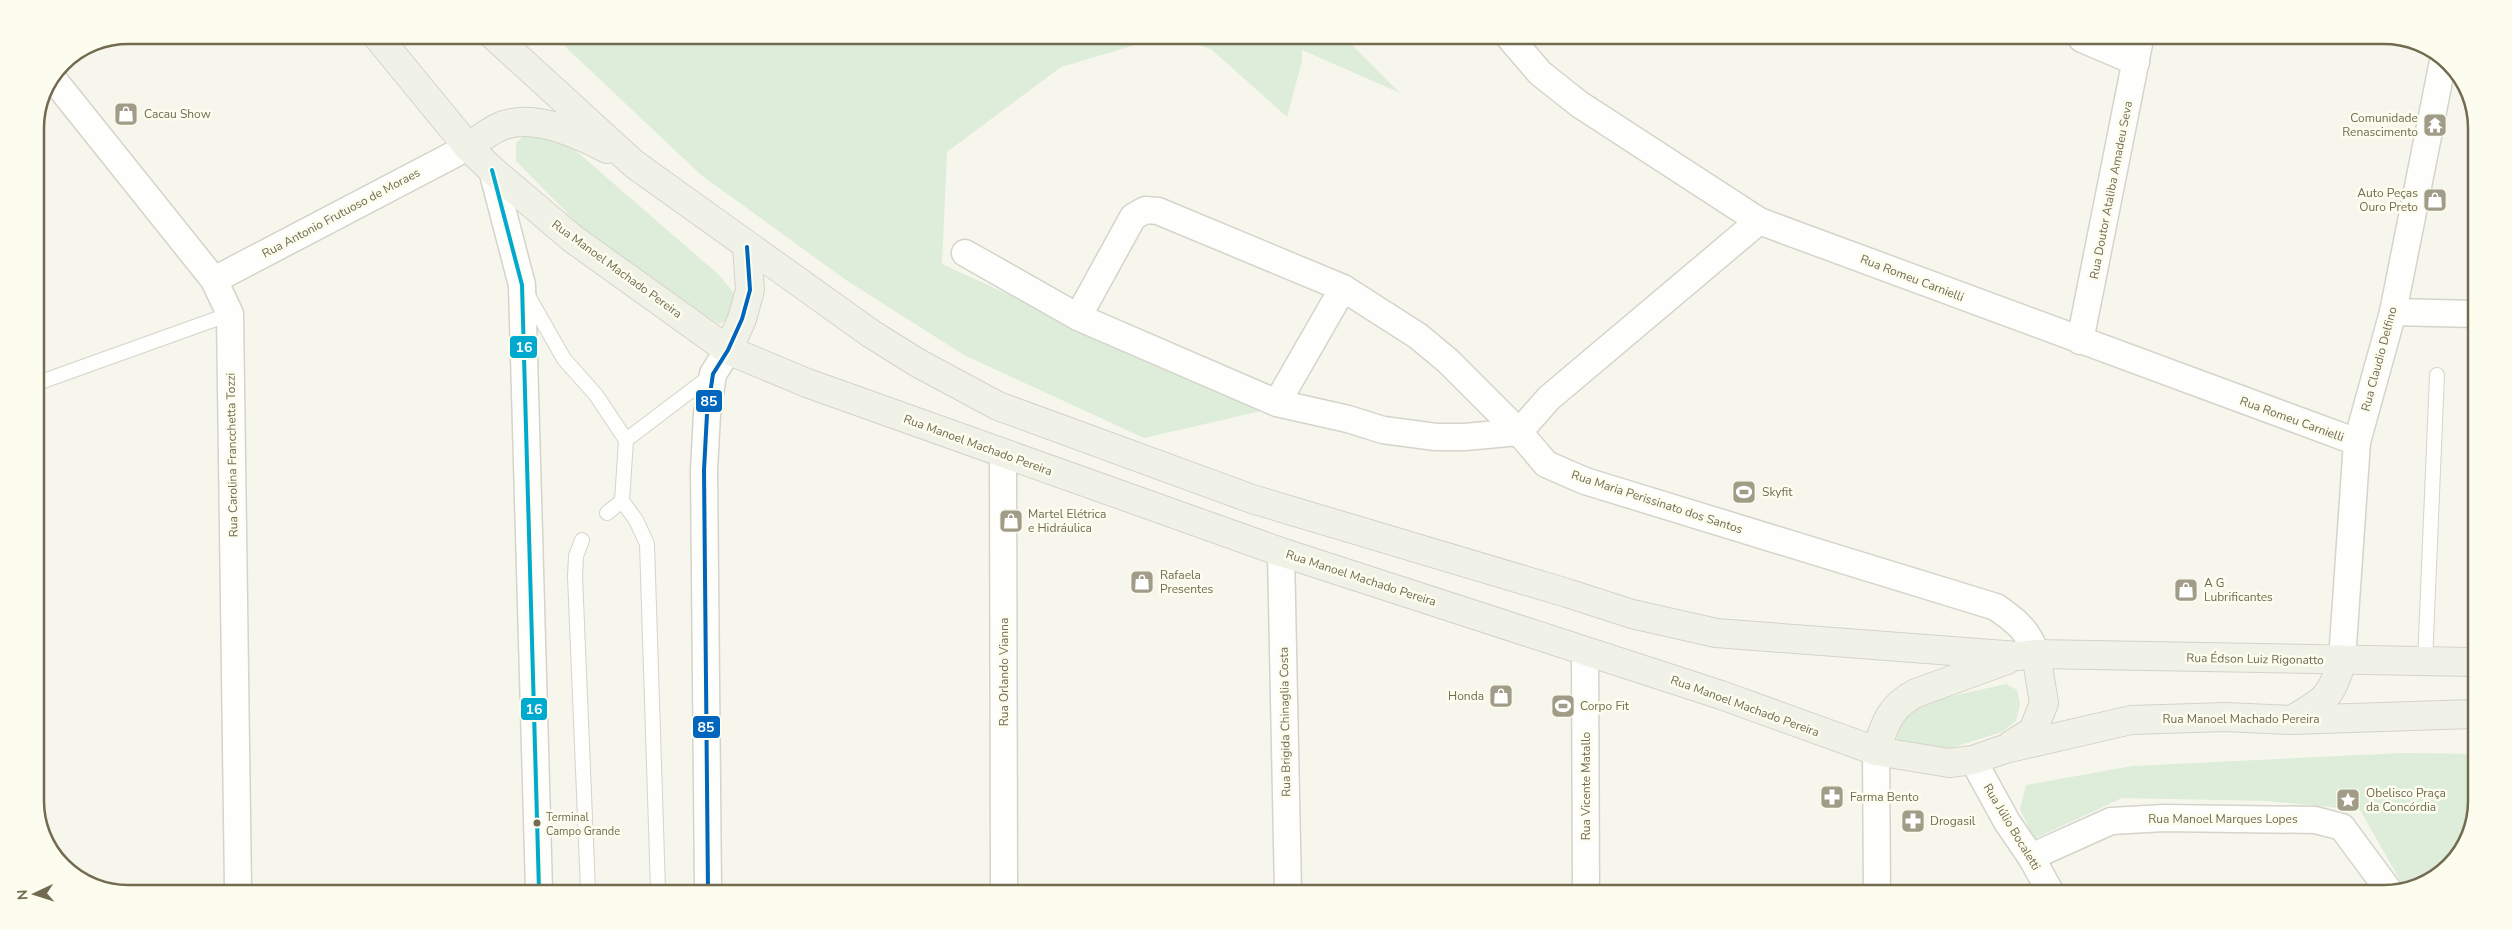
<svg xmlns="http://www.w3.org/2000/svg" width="2512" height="929" viewBox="0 0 2512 929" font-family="'Nunito Sans',sans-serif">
<rect width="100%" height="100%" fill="#f6f6ed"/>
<g fill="#ddedda">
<polygon points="554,36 1162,37 1061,67 947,152 942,264 1261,411 1144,438 964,355 846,280 701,175"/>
<polygon points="1177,37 1345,38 1400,93 1302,50 1302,61 1287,117 1211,49"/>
<polygon points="544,131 568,144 719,275 737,297 732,317 719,324 599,245 516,161 516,143 526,134"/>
<polygon points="2006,684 2017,690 2020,704 2016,721 2002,732 1938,752 1898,745 1896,724 1916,704"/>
<polygon points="2403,753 2472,754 2472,831 2440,875 2404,887 2360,810 2267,801 2122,798 2034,839 2020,809 2026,785 2132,766"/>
</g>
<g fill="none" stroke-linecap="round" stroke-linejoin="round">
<g stroke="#d4d4ca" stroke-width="16">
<g id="service">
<polyline points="527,294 564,359 596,395 626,440 622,501 636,520 647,544 658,890"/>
<polyline points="35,384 230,314"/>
<polyline points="626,440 713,374"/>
<polyline points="607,513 622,501"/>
<polyline points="582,540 576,556 575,576 588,890"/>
<polyline points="2425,662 2437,375"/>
</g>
</g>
<g stroke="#d4d4ca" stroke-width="29">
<g id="minor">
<polyline points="1510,38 1540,73 1579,104 1759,221 2357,442"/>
<polyline points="2082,39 2136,62"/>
<polyline points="54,80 214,280 230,314 238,889"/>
<polyline points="492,170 522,285 539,890"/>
<path d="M1759 221 1549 398 1519 432 1546 464 1585 481 1996 607C2016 621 2028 630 2036 654"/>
<polyline points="965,253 1078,317 1277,403 1348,419 1383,430 1436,437 1465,437 1519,432 1448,361 1418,336 1343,288 1158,211 1145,210 1133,217 1078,317"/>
<polyline points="214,280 468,147"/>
<polyline points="2393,312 2475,314"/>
<polyline points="2080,341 2140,39"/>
<polyline points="1277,403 1343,288"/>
<polyline points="1003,454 1004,891"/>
<polyline points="1281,552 1288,892"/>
<polyline points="1585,651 1586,892"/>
<polyline points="2342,660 2357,442 2393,312 2443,61"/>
<polyline points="1876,751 1877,893"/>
<polyline points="1973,760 2007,822 2031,857 2051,893"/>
<polyline points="2031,857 2111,821 2164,818 2315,820 2342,827 2390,892"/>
<polyline points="708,890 704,470 707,414 713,374 728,350"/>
</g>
</g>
<g stroke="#d5d3c8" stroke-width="30">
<g id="primary">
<polyline points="377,36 468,147 492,170 573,239 728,350 807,383 1281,552 1721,695 1876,751 1949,763 1973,760 2005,749 2131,720 2226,717 2291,720 2473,714"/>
<polyline points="494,36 634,164 870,333 918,363 998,406 1252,499 1567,593 1632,614 1716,633 2018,656 2036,654 2473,662"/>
<path d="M468 147C477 141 487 133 497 128 530 111 577 133 607 149"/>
<polyline points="728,350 742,319 750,290 747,247"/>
<path d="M2293 719C2324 701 2332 697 2342 660"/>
<polyline points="2011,745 2033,731 2044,703 2036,654"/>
<path d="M1876 751C1885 724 1889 707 1916 693L2007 660"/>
</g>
</g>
<use href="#service" stroke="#fefefc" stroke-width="14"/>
<use href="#minor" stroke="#fefefc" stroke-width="26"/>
<use href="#primary" stroke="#f0f1e7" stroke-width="28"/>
<g stroke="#fcfdef" stroke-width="8">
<polyline id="bus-1" points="492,170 522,285 539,890"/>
</g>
<g stroke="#fcfdef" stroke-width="8">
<polyline id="bus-2" points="708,890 704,470 707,414 713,374 728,350 742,319 750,290 747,247"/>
</g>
<use href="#bus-1" stroke="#00a9ce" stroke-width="4"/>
<use href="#bus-2" stroke="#0065bd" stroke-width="4"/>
</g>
<defs>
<g id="shop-square" transform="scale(1.25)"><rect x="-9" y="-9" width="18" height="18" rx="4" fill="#a09c87" stroke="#fcfdef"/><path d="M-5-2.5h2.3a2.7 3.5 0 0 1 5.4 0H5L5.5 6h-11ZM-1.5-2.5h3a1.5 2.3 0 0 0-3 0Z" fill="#fff"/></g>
<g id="temple-square" transform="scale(1.25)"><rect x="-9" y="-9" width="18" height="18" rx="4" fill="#a09c87" stroke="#fcfdef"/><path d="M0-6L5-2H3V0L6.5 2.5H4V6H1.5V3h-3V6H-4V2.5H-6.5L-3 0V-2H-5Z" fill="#fff"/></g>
<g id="stadium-square" transform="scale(1.25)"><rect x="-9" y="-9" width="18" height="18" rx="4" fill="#a09c87" stroke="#fcfdef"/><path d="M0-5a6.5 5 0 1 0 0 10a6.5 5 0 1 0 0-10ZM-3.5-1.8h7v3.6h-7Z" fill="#fff"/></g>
<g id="pharmacy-square" transform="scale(1.25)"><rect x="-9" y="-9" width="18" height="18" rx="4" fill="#a09c87" stroke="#fcfdef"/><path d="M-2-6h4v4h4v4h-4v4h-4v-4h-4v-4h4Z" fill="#fff"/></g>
<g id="sight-square" transform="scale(1.25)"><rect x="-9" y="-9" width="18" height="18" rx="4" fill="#a09c87" stroke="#fcfdef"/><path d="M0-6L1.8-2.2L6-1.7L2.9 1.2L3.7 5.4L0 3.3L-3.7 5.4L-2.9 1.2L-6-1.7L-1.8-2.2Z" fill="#fff"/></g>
</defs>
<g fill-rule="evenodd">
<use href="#shop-square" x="126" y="114"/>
<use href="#temple-square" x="2435" y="125"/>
<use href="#shop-square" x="2435" y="200"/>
<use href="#stadium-square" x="1744" y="492"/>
<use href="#shop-square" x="1011" y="521"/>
<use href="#shop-square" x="1142" y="582"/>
<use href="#shop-square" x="2186" y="590"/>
<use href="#shop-square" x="1501" y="696"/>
<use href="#stadium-square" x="1563" y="706"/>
<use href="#pharmacy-square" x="1832" y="797"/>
<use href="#sight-square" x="2348" y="800"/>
<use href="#pharmacy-square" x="1913" y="821"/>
</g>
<circle fill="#726b50" stroke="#fcfdef" stroke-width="2" cx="537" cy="823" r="4.5"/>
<g text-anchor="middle" stroke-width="5" stroke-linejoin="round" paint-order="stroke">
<g font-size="11" fill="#726b50" stroke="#fcfdef" text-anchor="start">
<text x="546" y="821">Terminal<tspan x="546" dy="14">Campo Grande</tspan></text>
</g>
<g font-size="12" fill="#726b50" stroke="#fcfdef" text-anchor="start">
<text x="144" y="118">Cacau Show</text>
<text x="2418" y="122" text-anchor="end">Comunidade<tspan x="2418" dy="14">Renascimento</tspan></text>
<text x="2418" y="197" text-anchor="end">Auto Peças<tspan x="2418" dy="14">Ouro Preto</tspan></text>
<text x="1762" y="496">Skyfit</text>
<text x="1028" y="518">Martel Elétrica<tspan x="1028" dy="14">e Hidráulica</tspan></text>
<text x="1160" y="579">Rafaela<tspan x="1160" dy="14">Presentes</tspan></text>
<text x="2204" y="587">A G<tspan x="2204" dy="14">Lubrificantes</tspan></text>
<text x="1484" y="700" text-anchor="end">Honda</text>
<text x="1580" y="710">Corpo Fit</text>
<text x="2366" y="797">Obelisco Praça<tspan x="2366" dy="14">da Concórdia</tspan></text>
<text x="1850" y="801">Farma Bento</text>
<text x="1930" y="825">Drogasil</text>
</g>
<g font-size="12" fill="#726b50" stroke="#fcfdef">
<text transform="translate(2111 190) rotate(-79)" y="4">Rua Doutor Ataliba Amadeu Seva</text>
<text transform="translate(341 213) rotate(-28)" y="4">Rua Antonio Frutuoso de Moraes</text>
<text transform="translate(617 269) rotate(36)" y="4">Rua Manoel Machado Pereira</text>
<text transform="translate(1912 278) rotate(21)" y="4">Rua Romeu Carnielli</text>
<text transform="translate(2379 359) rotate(-75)" y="4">Rua Claudio Delfino</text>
<text transform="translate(2292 419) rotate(20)" y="4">Rua Romeu Carnielli</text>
<text transform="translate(978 445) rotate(20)" y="4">Rua Manoel Machado Pereira</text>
<text transform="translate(232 455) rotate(-91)" y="4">Rua Carolina Francchetta Tozzi</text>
<text transform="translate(1657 502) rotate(18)" y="4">Rua Maria Perissinato dos Santos</text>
<text transform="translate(1361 578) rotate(18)" y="4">Rua Manoel Machado Pereira</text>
<text transform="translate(2255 659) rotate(1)" y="4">Rua Édson Luiz Rigonatto</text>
<text transform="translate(1004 672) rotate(-90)" y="4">Rua Orlando Vianna</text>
<text transform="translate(1745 706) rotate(20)" y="4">Rua Manoel Machado Pereira</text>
<text x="2241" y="723">Rua Manoel Machado Pereira</text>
<text transform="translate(1285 722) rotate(-91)" y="4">Rua Brigida Chinaglia Costa</text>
<text transform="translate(1586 786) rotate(-90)" y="4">Rua Vicente Matallo</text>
<text x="2223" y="823">Rua Manoel Marques Lopes</text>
<text transform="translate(2012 827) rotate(59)" y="4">Rua Júlio Bocaletti</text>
</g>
</g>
<path d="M0 0H2512V929H0ZM128 44H2384A84 84 0 0 1 2468 128V801A84 84 0 0 1 2384 885H128A84 84 0 0 1 44 801V128A84 84 0 0 1 128 44Z" fill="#fcfdef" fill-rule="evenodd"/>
<path fill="none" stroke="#726b50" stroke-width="2.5" d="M128 44H2384A84 84 0 0 1 2468 128V801A84 84 0 0 1 2384 885H128A84 84 0 0 1 44 801V128A84 84 0 0 1 128 44Z"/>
<g stroke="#fcfdef" stroke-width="2">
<rect x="509" y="335" width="29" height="24" rx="5" fill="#00a9ce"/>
<rect x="695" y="389" width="28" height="24" rx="5" fill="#0065bd"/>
<rect x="520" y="697" width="28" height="24" rx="5" fill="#00a9ce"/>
<rect x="692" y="715" width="29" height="24" rx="5" fill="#0065bd"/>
</g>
<g font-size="14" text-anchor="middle" font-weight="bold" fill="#fff">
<text x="524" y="352">16</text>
<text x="709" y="406">85</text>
<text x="534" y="714">16</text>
<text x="706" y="732">85</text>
</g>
<g transform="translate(35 894) rotate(266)" stroke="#fcfdef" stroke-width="4" paint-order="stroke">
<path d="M0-4L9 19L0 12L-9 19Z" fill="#726b50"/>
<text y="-8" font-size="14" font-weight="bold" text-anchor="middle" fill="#726b50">N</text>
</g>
</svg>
